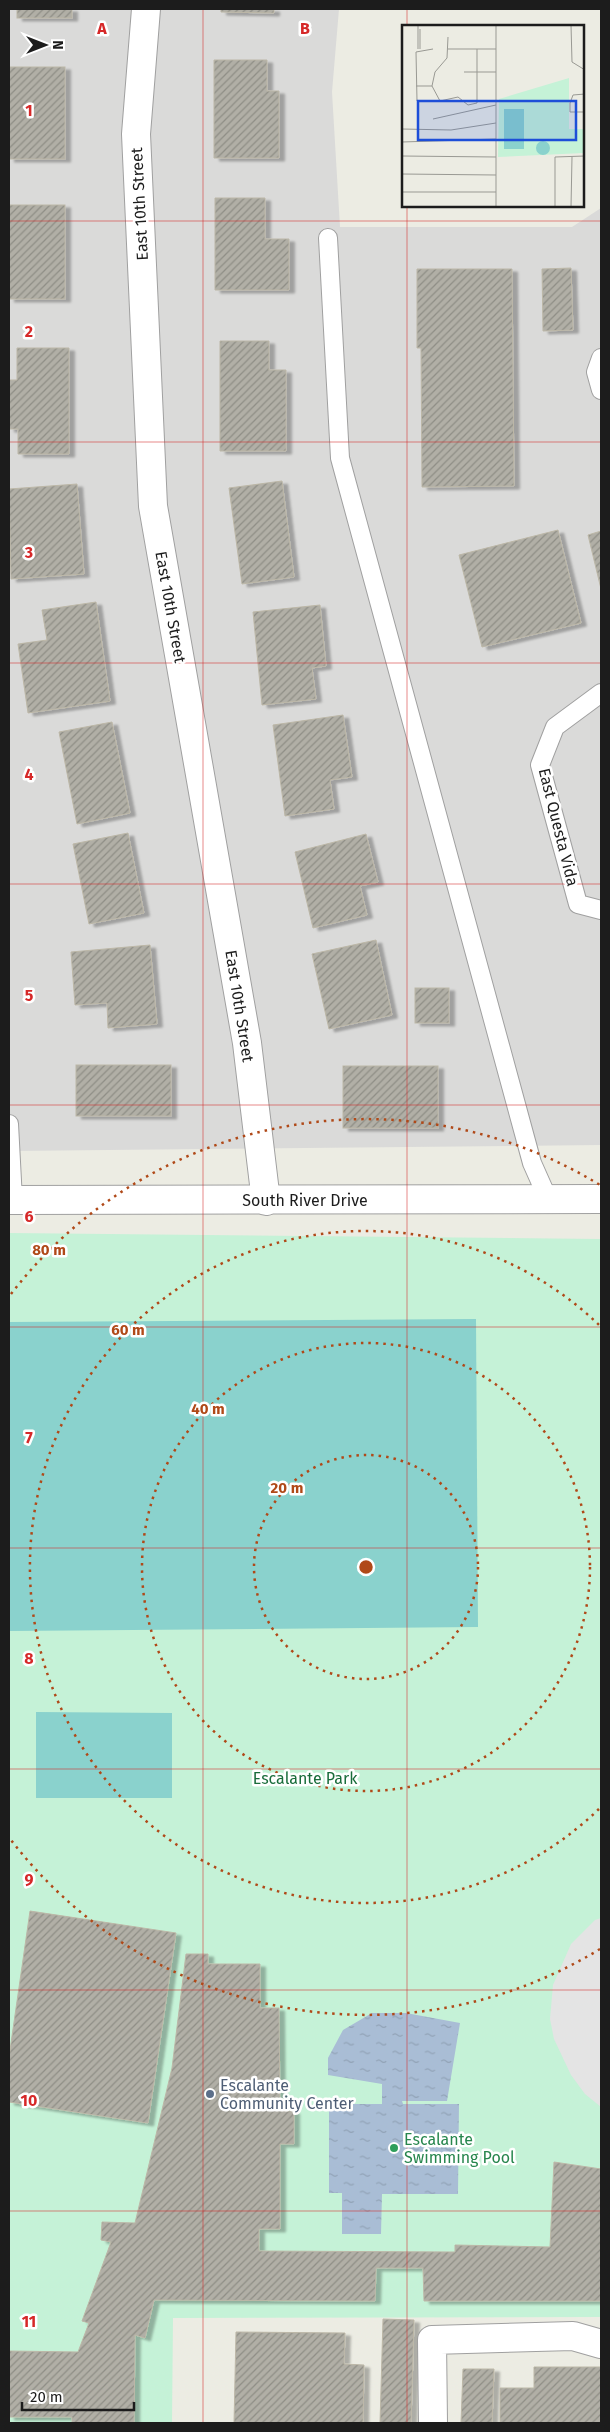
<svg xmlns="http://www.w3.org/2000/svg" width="610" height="2432" viewBox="0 0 610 2432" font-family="'Fira Sans',sans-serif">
<defs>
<pattern id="water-ripples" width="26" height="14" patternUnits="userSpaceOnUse" patternTransform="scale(1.25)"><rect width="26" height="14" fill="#a9bdd5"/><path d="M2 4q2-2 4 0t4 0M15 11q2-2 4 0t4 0" fill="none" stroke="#91a2b6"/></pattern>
<pattern id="building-hatch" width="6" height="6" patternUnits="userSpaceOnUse" patternTransform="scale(1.25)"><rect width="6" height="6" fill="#b1afa6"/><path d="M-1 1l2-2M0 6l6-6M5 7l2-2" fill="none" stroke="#8f8e86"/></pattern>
<filter id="shadow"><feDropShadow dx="5.5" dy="3" stdDeviation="1" flood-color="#0004"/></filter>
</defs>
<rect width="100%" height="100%" fill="#ecece3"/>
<polygon fill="#dadad9" points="9,9 339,9 332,92 340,227 572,227 601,208 601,9 601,1145 9,1151"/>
<polygon fill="#c5f2d7" points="9,1233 601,1239 601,2317 173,2318 172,2423 9,2423"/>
<g fill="#8ad2cd">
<polygon points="476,1319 478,1627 9,1631 9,1322"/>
<polygon points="36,1712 172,1713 172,1798 36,1798"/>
</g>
<polygon fill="#e4e4e4" points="601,1918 601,2107 585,2094 571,2075 554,2039 550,2019 553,1985 571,1944 595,1920"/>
<polygon fill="url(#water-ripples)" points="372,2013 406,2013 460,2023 447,2101 402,2101 403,2104 459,2104 458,2194 382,2194 381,2234 342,2234 342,2193 329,2193 329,2104 382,2104 382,2084 328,2075 328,2058 343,2030"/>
<g fill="url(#building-hatch)" stroke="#bcb7a7" filter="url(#shadow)">
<rect x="17" y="9" width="55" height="9"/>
<polygon points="221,9 274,9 274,13 221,12"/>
<polygon points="214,60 267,60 267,91 279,91 279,158 214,158"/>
<rect x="9" y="67" width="56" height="92"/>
<polygon points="215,198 265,198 265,239 289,239 289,290 215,290"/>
<rect x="9" y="205" width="56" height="94"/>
<polygon points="571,268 573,330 543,331 542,269"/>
<polygon points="417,269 512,269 514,486 422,487 421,348 417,348"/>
<polygon points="220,341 269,341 269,370 286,370 286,451 220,451"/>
<polygon points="17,348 69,348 69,454 18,454 18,429 9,429 9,380 17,380"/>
<polygon points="282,481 294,577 242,584 229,488"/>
<polygon points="77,484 84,574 11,579 9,489"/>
<polygon points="558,530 581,623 482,647 459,555"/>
<polygon points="601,531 601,589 588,535"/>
<polygon points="96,602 110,701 28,713 18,644 47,640 42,610"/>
<polygon points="320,605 326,666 312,668 316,699 262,705 253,612"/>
<polygon points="343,715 352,777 330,780 334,809 285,816 273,725"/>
<polygon points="112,722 130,813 77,824 59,732"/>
<polygon points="128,833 144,913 89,924 73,844"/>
<polygon points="366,834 378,882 360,886 367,915 313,928 295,852"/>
<polygon points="376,940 392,1015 329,1029 312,954"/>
<polygon points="150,945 157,1024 108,1028 107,1003 75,1005 71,952"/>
<rect x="415" y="988" width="34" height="35"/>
<rect x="76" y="1065" width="95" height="51"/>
<rect x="343" y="1066" width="95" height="62"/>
<polygon points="30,1911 176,1933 148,2123 9,2102 9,2057"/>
<polygon points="186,1954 208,1954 208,1964 260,1964 260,2008 279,2008 280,2111 294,2111 294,2144 280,2144 280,2229 259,2229 259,2251 455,2252 455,2245 550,2247 554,2162 601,2169 601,2301 424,2301 423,2268 376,2268 375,2301 154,2300 145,2338 135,2335 134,2423 72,2423 72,2417 9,2417 9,2351 78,2352 89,2323 82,2321 111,2242 101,2240 102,2222 135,2223 172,2068"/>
<polygon points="383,2319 414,2320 411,2423 380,2423"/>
<polygon points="236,2332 345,2333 344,2364 364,2365 363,2423 234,2423"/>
<polygon points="534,2367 601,2367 601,2423 500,2423 500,2388 534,2388"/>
<polygon points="463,2369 494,2369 492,2423 461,2423"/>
</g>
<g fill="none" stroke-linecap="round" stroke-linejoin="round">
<g stroke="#a0a0a0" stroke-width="20">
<g id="lane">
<polyline points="328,238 340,458 532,1163 548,1199"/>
<polyline points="601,358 596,372 601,390"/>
<polyline points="601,693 555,727 540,765 578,904 601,910"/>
<polyline points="9,1124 13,1200"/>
</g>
</g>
<g stroke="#a0a0a0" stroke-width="30">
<g id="street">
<polyline points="146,9 136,134 153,506 247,1043 266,1201"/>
<polyline points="9,1200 601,1199"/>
<polyline points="433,2423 432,2340 573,2336 601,2344"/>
</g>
</g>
<use href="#lane" stroke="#fff" stroke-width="18"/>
<use href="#street" stroke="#fff" stroke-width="28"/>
</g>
<path fill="none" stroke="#d62828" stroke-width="1" stroke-opacity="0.55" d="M203 9V2423M407 9V26M407 206V2423M9 221H601M9 442H601M9 663H601M9 884H601M9 1105H601M9 1327H601M9 1548H601M9 1769H601M9 1990H601M9 2211H601"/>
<g fill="none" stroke="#b04918" stroke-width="2.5" stroke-dasharray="2.5 5">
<circle cx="366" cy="1567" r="112"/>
<circle cx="366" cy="1567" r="224"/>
<path d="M599 1809A336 336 0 1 1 599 1325"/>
<path d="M600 1949A448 448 0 0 1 11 1840M11 1294A448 448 0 0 1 600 1185"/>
</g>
<circle fill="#5c6f8a" stroke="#fff" stroke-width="2" cx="210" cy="2094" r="5"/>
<circle fill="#2e9e5b" stroke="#fff" stroke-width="2" cx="394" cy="2148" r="5"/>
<g text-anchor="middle" stroke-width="5" stroke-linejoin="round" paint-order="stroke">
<g font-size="16" fill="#1c1c1c" stroke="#fff">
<text transform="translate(139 204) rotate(-93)" y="6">East 10th Street</text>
<text transform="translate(171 607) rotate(80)" y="6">East 10th Street</text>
<text transform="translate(559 827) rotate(76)" y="6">East Questa Vida</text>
<text transform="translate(240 1006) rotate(81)" y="6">East 10th Street</text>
<text x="305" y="1206">South River Drive</text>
</g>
<g font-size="16" fill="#186c3a" stroke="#fff">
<text x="305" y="1784">Escalante Park</text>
</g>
<g font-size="16" fill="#4e5e75" stroke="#fff" text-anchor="start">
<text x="220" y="2091">Escalante<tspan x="220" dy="18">Community Center</tspan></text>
</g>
<g font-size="16" fill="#27864d" stroke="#fff" text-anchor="start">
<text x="404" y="2145">Escalante<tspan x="404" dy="18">Swimming Pool</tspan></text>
</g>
</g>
<g transform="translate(402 25)">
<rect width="182" height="182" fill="#ecece3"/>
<path d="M167 53V104H182V128L96 132 97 74Z" fill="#c5f2d7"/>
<path d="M102 84H122V124H102ZM134 123a7 7 0 1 1 14 0a7 7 0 1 1-14 0Z" fill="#8ad2cd"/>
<path fill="none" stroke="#999993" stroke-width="1" d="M169 0 170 37 183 45M18 4V24M46 12 45 33 33 47 30 61 38 76 56 72 66 80 75 78V24M16 24V0M46 24H94M62 47H94M14 61H30M183 69 171 70 168 78V87H183M15 76 14 27 31 24M31 94 94 80M0 104 49 105 94 98M0 117 94 114M0 131 94 132M0 149 94 150M0 167H94M94 182V0M153 182V132L183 131M169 182 170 132"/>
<path fill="#1d4ed8" fill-opacity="0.15" stroke="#1d4ed8" stroke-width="2.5" d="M16 76H174V115H16Z"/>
<rect width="182" height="182" fill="none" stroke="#1c1c1c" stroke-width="2.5"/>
</g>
<g font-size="16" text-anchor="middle" font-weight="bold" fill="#d62828" stroke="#fff" stroke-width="5" stroke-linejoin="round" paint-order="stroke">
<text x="102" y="34">A</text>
<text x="305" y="34">B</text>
<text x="29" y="116">1</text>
<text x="29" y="337">2</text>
<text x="29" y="558">3</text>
<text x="29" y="780">4</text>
<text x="29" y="1001">5</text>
<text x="29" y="1222">6</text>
<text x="29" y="1443">7</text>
<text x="29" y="1664">8</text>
<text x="29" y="1885">9</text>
<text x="29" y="2106">10</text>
<text x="29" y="2327">11</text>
</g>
<circle cx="366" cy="1567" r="8" fill="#b04918" stroke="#fff" stroke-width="2.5"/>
<g font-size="15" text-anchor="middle" font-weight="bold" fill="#b04918" stroke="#fff" stroke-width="5" stroke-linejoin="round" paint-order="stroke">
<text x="49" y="1255">80 m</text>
<text x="128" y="1335">60 m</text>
<text x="208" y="1414">40 m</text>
<text x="287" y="1493">20 m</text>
</g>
<rect width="610" height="2432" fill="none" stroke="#1c1c1c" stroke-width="20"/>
<g transform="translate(45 45) rotate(90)" stroke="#ffffff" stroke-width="4" paint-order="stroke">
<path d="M0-4L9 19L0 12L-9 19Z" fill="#1c1c1c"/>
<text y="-8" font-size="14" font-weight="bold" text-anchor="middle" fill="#1c1c1c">N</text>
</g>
<path d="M22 2402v8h112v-8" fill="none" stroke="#1c1c1c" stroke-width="2.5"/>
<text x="30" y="2402" font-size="15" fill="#1c1c1c" stroke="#ffffff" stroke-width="4" paint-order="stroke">20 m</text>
</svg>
